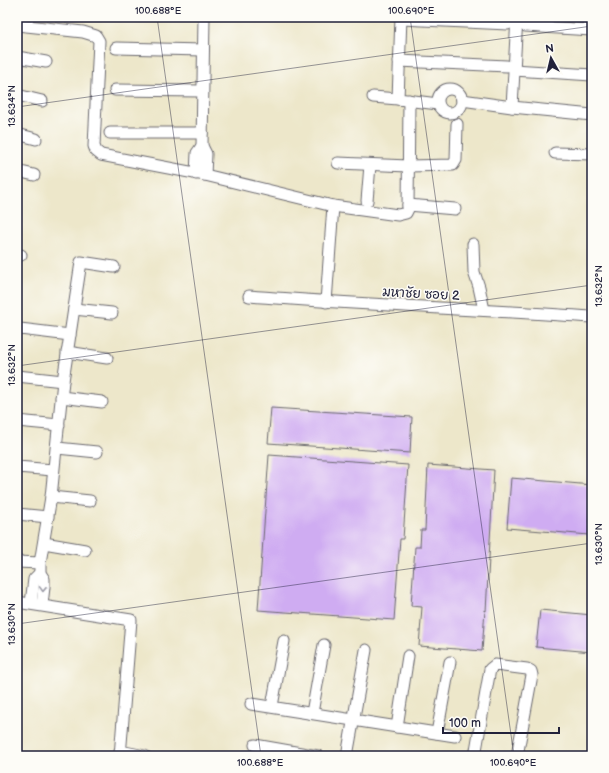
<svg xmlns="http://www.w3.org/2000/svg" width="609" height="773" viewBox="0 0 609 773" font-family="'Balsamiq Sans','Playpen Sans Thai',sans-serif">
<rect width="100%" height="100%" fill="#fdfcf7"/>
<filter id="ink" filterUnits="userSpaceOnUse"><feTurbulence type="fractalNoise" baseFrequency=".025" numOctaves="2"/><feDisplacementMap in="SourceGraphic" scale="8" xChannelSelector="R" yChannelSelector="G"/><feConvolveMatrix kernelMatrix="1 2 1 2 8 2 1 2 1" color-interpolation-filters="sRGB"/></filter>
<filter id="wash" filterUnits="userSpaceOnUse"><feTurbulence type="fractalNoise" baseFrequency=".012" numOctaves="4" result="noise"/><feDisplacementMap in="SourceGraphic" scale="16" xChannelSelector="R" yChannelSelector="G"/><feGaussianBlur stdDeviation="0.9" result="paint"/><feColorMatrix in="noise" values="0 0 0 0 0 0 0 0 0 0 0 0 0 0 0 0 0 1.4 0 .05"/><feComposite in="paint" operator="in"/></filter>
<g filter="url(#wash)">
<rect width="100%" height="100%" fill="#ede7ca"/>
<g id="blocks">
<g fill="#cfacf2">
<polygon points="271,408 412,417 410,453 268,443"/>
<polygon points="269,455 408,465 403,539 400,539 394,620 258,610"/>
<polygon points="428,465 494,470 486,611 485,610 482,651 419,646 422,607 411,606 415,547 420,547 421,530 425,530"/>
<polygon points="511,478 592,485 589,535 507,528"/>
<polygon points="540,610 592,615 592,652 536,647"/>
</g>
</g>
</g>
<g filter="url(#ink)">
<use href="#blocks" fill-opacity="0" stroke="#69676d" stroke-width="1"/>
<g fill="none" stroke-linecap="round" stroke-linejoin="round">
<g stroke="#69676d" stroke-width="13">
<g id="minor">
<polyline points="204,17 202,146 206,154 205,175"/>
<polyline points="401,17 398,99 438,104"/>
<polyline points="401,19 508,24"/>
<polyline points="17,25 83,32 96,36 99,41 94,146 96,151 101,155 205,175 333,206 398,215 406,213 408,209 409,100"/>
<polyline points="525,26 592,30"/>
<polyline points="116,48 203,50"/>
<polyline points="17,57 46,62"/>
<polyline points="399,61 507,66"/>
<polyline points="514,70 592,75"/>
<circle cx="450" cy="101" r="12"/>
<polyline points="115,90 202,91"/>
<polyline points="17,95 42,101"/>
<polyline points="373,97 398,99"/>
<polyline points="462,100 512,107 592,115"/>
<polyline points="512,107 517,17"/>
<polyline points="110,133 202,133"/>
<polyline points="17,134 36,139"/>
<polyline points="555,153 592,154"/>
<polyline points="338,163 408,166 453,165 456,160 457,124"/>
<polyline points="17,171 34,175"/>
<polyline points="196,174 197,153 202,146"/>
<polyline points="367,201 370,165"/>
<polyline points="408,205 455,209"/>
<polyline points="473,244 474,272 479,287 484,310"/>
<polyline points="17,255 21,255"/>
<path d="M249 296C363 305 478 309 592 317"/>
<polyline points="326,302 333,206"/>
<polyline points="74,309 112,313"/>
<polyline points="20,329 70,335"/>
<polyline points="67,352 107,358"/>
<polyline points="17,376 63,381"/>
<polyline points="61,397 102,402"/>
<polyline points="17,421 59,425"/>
<polyline points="57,448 97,452"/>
<polyline points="17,467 53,470"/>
<polyline points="51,497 90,501"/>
<polyline points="17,514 48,517"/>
<polyline points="44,543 85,550"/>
<polyline points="17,562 40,563 51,497 63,381 81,262 114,267"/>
<polyline points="40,563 40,573 44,579 44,587 42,605"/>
<polyline points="17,602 131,620 120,756"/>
<polyline points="31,603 34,579 40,573"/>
<polyline points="251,704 455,736"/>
<polyline points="272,706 284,641"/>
<polyline points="312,713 324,645"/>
<polyline points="397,727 408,656"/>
<polyline points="437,733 450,662"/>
<polyline points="255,745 318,756"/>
<polyline points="120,751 145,756"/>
<polyline points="347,756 366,650"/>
<polyline points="475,756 490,669 495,665 527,669 531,671 532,675 517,756"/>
</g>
</g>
<use href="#minor" stroke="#fff" stroke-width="11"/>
</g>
<defs><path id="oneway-chevron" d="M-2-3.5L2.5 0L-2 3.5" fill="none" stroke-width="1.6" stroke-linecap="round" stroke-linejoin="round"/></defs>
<use stroke="#9c9ca7" href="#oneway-chevron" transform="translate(43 589) rotate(92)"/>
</g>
<path fill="none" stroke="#22223b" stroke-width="1" stroke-opacity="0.45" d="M157 17 261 756M410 17 514 756M17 107 592 26M17 366 592 285M17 624 592 543"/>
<g text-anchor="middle" stroke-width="3" stroke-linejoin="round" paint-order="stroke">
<g font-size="13" fill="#22223b" stroke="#fdfcf7">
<text transform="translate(421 293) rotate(3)" y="5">มหาชัย ซอย 2</text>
</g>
</g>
<rect width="609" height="773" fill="none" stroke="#fdfcf7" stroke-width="44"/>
<g transform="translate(551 58) rotate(352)" stroke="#fdfcf7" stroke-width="3" paint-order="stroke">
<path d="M0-3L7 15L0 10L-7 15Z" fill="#22223b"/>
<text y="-6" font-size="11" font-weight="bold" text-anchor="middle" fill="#22223b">N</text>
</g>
<path d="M443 727v6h116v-6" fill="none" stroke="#22223b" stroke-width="2"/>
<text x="449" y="727" font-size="12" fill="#22223b" stroke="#fdfcf7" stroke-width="3" paint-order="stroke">100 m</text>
<rect x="22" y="22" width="565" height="729" fill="none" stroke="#22223b" stroke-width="1.5"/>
<g font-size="10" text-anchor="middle" fill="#22223b">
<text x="158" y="14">100.688°E</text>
<text x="411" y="14">100.690°E</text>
<text transform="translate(11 106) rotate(-90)" y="4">13.634°N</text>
<text transform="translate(598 286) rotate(-90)" y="4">13.632°N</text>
<text transform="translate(11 365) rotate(-90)" y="4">13.632°N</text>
<text transform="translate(598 544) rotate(-90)" y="4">13.630°N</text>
<text transform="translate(11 624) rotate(-90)" y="4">13.630°N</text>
<text x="260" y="766">100.688°E</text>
<text x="513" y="766">100.690°E</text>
</g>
</svg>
